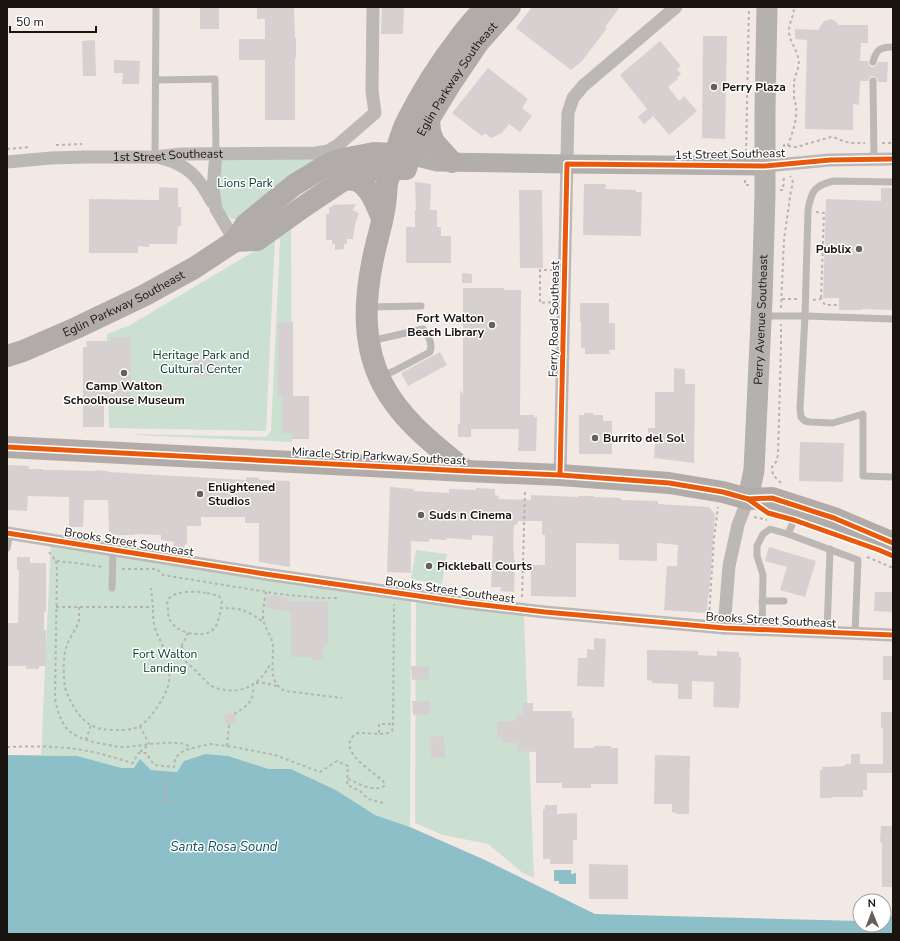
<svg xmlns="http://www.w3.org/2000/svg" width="900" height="941" viewBox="0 0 900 941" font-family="'Nunito Sans',sans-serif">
<rect width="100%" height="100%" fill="#f2e9e5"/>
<g fill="#cbe0d1">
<polygon points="327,155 240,220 233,219 229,217 222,208 218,191 222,158"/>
<polygon points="291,224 292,442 135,435 135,434 266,437 271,431 280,240 275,236"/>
<polygon points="275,239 266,431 109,428 107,334 130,325"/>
<polygon points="51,540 411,595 410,827 375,815 336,790 291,769 269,769 228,756 204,754 184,761 177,772 122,768 77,756 41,755"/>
<polygon points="416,550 447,554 442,584 411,579"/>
<polygon points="416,602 524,616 534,878 523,873 488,844 443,835 415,823"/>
</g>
<g fill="#8dbfc9">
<polygon points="205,754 228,756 269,769 291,769 336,790 375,815 410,827 485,860 595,914 860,921 860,925 884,925 884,917 893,916 893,934 7,934 7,755 77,756 122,768 134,768 140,759 151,770 177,772 184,761"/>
<polygon points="554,870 571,870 571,874 576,873 576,884 559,884 559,881 554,881"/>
</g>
<g fill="#d7d0d0">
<rect x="200" y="7" width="19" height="22"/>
<polygon points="257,7 294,7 295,38 296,38 296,58 295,59 295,120 265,120 265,60 239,60 239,39 265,39 265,19 257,19"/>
<polygon points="382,7 404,7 403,34 381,34"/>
<polygon points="532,7 620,7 605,27 607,28 582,61 571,70 516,28"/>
<polygon points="831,19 835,21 839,25 868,25 868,43 861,43 860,61 868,61 869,65 872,67 876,66 878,62 888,62 887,82 878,82 877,78 873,76 870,77 868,81 860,81 859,105 853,104 853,130 805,129 805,119 807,40 795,39 795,29 818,30 824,21"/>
<polygon points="703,36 727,36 725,139 702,138"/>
<polygon points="95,40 96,76 83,76 82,41"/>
<polygon points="660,41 681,66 677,69 681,74 677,78 678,79 668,87 679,101 684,96 697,111 669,135 653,116 644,124 638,117 647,109 620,75"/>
<polygon points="114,60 140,61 139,84 122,84 123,73 114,73"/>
<polygon points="488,68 528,99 522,108 532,116 520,132 509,124 502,133 491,138 486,134 485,135 484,134 482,136 452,113"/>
<polygon points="415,182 431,184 430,210 437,210 437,227 441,227 441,236 451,236 451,263 406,263 406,227 415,227 415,210 416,210"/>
<polygon points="584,184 606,184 605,189 636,190 636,192 642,192 641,236 583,235"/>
<polygon points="159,187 178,188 178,207 181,207 181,226 178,226 177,244 149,244 149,247 138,246 138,253 89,253 89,199 159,200"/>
<polygon points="881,188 893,188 893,310 862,309 862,310 839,310 839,298 823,298 826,199 881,201"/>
<polygon points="519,190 542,190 543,268 520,268"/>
<polygon points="356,204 353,210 359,213 355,224 353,239 347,239 347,244 344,244 344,249 335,250 335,244 332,244 332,240 326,240 326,214 329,214 329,207 332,207 332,205"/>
<polygon points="462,273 472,274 472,283 462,283"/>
<polygon points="463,288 504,288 504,290 521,290 520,415 534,415 534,417 537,417 536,451 518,451 519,429 471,429 471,437 458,437 458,424 460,424 460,390 463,394"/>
<polygon points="580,303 609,303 609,323 615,323 615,350 609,350 610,354 585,354 585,348 581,348 581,322 580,322"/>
<polygon points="278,322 293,322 293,396 309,396 309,439 292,439 292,433 282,433 282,397 278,397"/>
<polygon points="111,337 131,337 131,398 104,398 104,427 83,427 83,347 87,347 86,341 111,341"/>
<polygon points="440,352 447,365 408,386 401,373"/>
<polygon points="194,360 218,360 219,376 194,377"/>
<polygon points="674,368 685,369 685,384 695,384 694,463 654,458 655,442 648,443 648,428 655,428 655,392 674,392"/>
<polygon points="585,413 593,413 594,415 603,415 603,421 612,421 612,454 579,454 579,415 584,415"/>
<polygon points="800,442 844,443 843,482 799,481"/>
<polygon points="7,465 29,466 29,469 43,469 42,470 56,470 95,471 95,470 108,471 108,472 246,480 246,477 259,478 259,480 290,481 290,567 259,562 259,523 245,523 245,517 201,517 201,526 187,526 187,545 185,544 184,549 173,547 174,542 161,540 161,535 135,534 135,535 111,535 111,532 109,532 108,500 84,500 83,527 69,527 69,497 28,496 27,511 7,510"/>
<polygon points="390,487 414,489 414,491 449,493 449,489 476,490 476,488 495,489 495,495 499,496 498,499 531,500 531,495 578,497 578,496 594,496 594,497 621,498 621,500 658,501 658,504 709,507 715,514 709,595 708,595 707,613 664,610 667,566 677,566 678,545 657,543 657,561 619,560 619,544 576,543 576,597 531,596 531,569 533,569 533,565 545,565 545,535 542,535 542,521 518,521 517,525 514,525 513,551 514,551 514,560 515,560 514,592 500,591 501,587 491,587 493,536 472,535 472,540 447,538 446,540 429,539 429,542 411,541 411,573 387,572"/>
<polygon points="769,547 816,561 805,597 780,590 787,567 765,561"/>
<polygon points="17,557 30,557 30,563 46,563 46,612 44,612 44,630 46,630 46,666 39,666 39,669 26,669 26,666 7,666 7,623 18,623 19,570 17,570"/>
<polygon points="875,592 893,592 893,612 874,611"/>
<polygon points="267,595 287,598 287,601 328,601 328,645 323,645 323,660 312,660 312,657 291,657 291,612 266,608"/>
<polygon points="594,638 606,639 604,687 577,686 578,658 587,658 587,649 594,650"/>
<polygon points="647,650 698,651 698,655 717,656 717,651 739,652 739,657 741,657 740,703 739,703 739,708 713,707 714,682 692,681 692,699 678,699 678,684 652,683 652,681 647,680"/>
<rect x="883" y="656" width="10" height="24"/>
<polygon points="411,666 429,666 429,679 412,680"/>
<polygon points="412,701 430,701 430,714 413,715"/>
<polygon points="522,703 533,703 533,711 572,711 572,718 574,718 574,748 594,748 594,746 611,746 611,748 618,748 618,784 591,784 591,788 562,788 562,783 536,783 536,752 517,751 517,743 502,743 502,738 497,738 497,721 516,721 516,715 523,715"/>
<polygon points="881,712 893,712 893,773 867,773 867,790 863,790 863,797 832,797 832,798 820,798 820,770 822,770 822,767 845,766 845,764 851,764 851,754 860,754 860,764 883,764 883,728 881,728"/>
<circle cx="230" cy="719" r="6"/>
<polygon points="444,736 445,758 431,758 430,737"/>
<polygon points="655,755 690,756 689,813 688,814 676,814 676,813 672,812 672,804 654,804"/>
<polygon points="545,805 557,805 557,814 577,813 577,840 573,840 573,864 550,864 550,859 543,859 543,809 545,809"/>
<polygon points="881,826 893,826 893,887 882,887 882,842 880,842"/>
<polygon points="589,864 628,865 628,899 589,899"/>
</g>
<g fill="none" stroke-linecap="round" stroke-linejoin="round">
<g stroke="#b7b3b2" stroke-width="2" stroke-dasharray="3 3" stroke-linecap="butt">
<polyline points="882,143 893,143"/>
<polyline points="56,145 82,144"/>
<path d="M788 146C791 136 796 124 796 113 797 107 795 103 794 97 794 92 794 87 794 82 795 74 801 66 798 57 796 48 789 41 789 31 789 23 794 16 794 7"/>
<polyline points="7,149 30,147"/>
<polyline points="746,152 749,7"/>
<polyline points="784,153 784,145 794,147 798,147 803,145 831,137 836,138 843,141 851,143 865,143"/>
<polyline points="745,180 745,185 750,185"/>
<polyline points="780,190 783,190 784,176"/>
<polyline points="816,212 824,213 821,299"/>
<polyline points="552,269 552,270 540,270 540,303 553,302"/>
<polyline points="782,299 797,299"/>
<polyline points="813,300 821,299 825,305 839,305"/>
<path d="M781 308 784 240 791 190C793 184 794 181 790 176"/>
<polyline points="781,483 773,475 772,467 776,462 778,455 781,347 781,324"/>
<polyline points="754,517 767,520"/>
<polyline points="49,552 56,561 76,563 103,567"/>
<polyline points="867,557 893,568"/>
<path d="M56 561 57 569 55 698C60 727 69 737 98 743 106 744 114 747 122 747 144 746 165 740 186 744L191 749"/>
<polyline points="122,569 157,569 163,575 279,594 321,598 339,598"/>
<path d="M266 592C265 600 261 616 264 623 267 631 272 637 273 646 274 662 267 682 285 691L342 698"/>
<path d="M206 593C197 591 174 590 168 600 167 603 167 606 168 609 168 612 168 616 169 618 173 629 187 634 197 634 216 635 218 624 221 608"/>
<path d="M207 593 219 596 222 601 221 608C241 608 247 610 263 622"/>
<polyline points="522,597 525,490"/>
<polyline points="56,607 153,607 151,588"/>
<path d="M79 607C79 611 79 616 79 620 77 629 70 636 67 645 63 656 63 675 65 687 67 695 71 702 75 709 86 726 97 730 116 730 123 730 133 730 140 726 150 720 165 697 168 686 172 672 167 655 161 642 159 637 156 633 155 628 153 621 153 614 153 607"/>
<polyline points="709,616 714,538 718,507"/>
<polyline points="182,646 183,659"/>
<path d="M164 650C178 653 190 665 199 674 203 678 206 682 210 685 214 688 220 689 225 690 247 693 261 682 271 663"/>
<path d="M171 652C183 648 183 643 188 633"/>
<polyline points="256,683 265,683 277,686"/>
<path d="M234 714C246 707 255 701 253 686"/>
<polyline points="140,726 149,744"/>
<polyline points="379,733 379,724 393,724"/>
<polyline points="86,740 91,725"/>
<polyline points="227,746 229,725"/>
<path d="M7 747C34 746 61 746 88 751 104 754 118 759 133 763L138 754 139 753H146L154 765 174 767 175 759 180 753 188 749 201 746 211 744 234 747 275 755 320 772 337 761 348 766 347 785 360 791 368 799 383 803"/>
<polyline points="140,752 147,746 148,744"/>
<path d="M348 779C358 783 373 793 384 786L385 784 383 781C375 773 342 754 351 739 352 737 355 734 358 733 360 733 362 733 364 733 372 733 385 736 392 731L393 726 394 604"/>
<polyline points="155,801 165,802 166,771"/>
<polyline points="165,802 176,803"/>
</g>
<g stroke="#bbb8b6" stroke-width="7">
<path d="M873 62C876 49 881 47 893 47"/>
<polyline points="156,80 215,79 216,153"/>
<polyline points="873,81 874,159"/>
<polyline points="155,157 156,7"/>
<path d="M893 182 834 181C815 185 811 191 808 210L805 316 800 409 801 417 805 421 810 422 833 423 863 414V476L893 477"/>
<polyline points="369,307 421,306"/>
<polyline points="764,316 805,316 893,319"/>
<path d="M371 341 423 329C429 336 433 343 430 352L394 371 382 376"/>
<polyline points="794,520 788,534 858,560 855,634"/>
<polyline points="7,548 10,533"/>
<polyline points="112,588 113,550"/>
<polyline points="762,601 784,601"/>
<polyline points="762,630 763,575 757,556 757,546 763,534 770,529 788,534"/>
<polyline points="827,632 830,549"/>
</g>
<g stroke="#bbb8b6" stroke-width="13">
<polyline points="216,153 213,189 216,209 235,241"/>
<path d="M161 158C189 165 199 178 212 202"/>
<path id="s1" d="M7 162 51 158 85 157H155L181 154 316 153 328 151 338 145 375 113 372 91 373 7"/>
<polyline points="765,166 830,160 893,159"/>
<polyline points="560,475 568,113 573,98 583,86 676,7"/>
<polyline points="7,533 265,574 467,603 545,612 724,628 893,635"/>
<polyline points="724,628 729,566 738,525 748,499"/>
</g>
<polyline stroke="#b1aeab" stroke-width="19" points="410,155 437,162 567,164 765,166"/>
<path stroke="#b5b1ae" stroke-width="21" id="s2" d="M748 499 754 470 762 300 765 195V109L767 7"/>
<g stroke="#b1aca9" stroke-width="22">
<polyline points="429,120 430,132 434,142 452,162"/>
<path id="s3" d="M406 169 410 155 426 124 451 83 478 43 510 7"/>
<path d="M345 179C348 179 352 180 355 180 370 185 376 205 382 218"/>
<polyline points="235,241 257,240 306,205 345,179 373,170 405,169"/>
<path id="s4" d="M7 356 23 351 76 328 145 295 194 268 235 241 246 224 294 185 322 168 331 163 343 159 364 155 374 153 409 155"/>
<polyline points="7,447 466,471 560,475 669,483 723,492 748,499 772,498 834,518 893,543"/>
<path d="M466 471C435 445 402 421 383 385 363 347 364 305 372 264 375 246 381 229 384 211 386 202 386 193 387 184 389 175 392 167 394 158 398 146 401 132 407 121 422 91 440 63 460 37 468 26 477 17 485 7"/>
</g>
<g stroke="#fff" stroke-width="8">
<g id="cycleway">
<polyline points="7,447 466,471 560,475 669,483 723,492 748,499 772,498 834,518 893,543"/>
<polyline points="560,475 567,164 765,166 830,160 893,159"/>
<polyline points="748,499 768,513 794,520 879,550 893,556"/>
<polyline points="7,533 265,574 467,603 545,612 724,628 893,635"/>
</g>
</g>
<use href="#cycleway" stroke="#e8590c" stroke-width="5"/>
</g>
<g fill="#665f5b" stroke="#fff" stroke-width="1.5">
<circle cx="714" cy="87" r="4"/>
<circle cx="859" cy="249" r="4"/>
<circle cx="492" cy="325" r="4"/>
<circle cx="124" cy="373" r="4"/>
<circle cx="595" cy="438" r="4"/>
<circle cx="200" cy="494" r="4"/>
<circle cx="421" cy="515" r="4"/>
<circle cx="429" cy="566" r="4"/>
</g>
<g text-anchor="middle" stroke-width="3" stroke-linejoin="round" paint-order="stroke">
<g font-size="12" fill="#1a1411" stroke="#fff">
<text dy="4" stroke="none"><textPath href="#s3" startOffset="104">Eglin Parkway Southeast</textPath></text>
<text transform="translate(730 154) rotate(-1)" y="4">1st Street Southeast</text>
<text dy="4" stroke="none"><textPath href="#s1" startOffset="161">1st Street Southeast</textPath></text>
<text dy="4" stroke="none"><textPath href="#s4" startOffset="128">Eglin Parkway Southeast</textPath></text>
<text transform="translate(554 319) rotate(-89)" y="4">Ferry Road Southeast</text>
<text dy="4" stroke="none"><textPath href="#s2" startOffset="180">Perry Avenue Southeast</textPath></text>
<text transform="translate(379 456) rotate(3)" y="4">Miracle Strip Parkway Southeast</text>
<text transform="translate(129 542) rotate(9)" y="4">Brooks Street Southeast</text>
<text transform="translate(450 590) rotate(8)" y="4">Brooks Street Southeast</text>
<text transform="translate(771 620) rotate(3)" y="4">Brooks Street Southeast</text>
</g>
<g font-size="12" font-weight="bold" fill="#1a1411" stroke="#fff" text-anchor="start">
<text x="722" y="91">Perry Plaza</text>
<text x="851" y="253" text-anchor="end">Publix</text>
<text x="484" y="322" text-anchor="end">Fort Walton<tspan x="484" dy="14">Beach Library</tspan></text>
<text x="124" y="390" text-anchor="middle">Camp Walton<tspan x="124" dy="14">Schoolhouse Museum</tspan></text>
<text x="603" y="442">Burrito del Sol</text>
<text x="208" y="491">Enlightened<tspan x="208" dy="14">Studios</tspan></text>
<text x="429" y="519">Suds n Cinema</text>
<text x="437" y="570">Pickleball Courts</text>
</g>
<g font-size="12" fill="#023925" stroke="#fff">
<text x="245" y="187">Lions Park</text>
<text x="201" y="359">Heritage Park and<tspan x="201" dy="14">Cultural Center</tspan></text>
<text x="165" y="658">Fort Walton<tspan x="165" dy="14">Landing</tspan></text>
</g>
<g font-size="13" font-style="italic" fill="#0a4f5a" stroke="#fff">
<text x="224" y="851">Santa Rosa Sound</text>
</g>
</g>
<rect width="900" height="941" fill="none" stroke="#1a1411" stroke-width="16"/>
<g transform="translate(872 913) rotate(359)"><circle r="19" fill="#ffffff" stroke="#a3a1a0"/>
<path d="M0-3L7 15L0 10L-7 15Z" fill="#665f5b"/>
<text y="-6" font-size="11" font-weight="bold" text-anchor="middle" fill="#1a1411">N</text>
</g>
<path d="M10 26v6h86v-6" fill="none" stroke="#1a1411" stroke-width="2"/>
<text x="16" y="26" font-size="12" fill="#1a1411" stroke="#ffffff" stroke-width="3" paint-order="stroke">50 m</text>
</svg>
